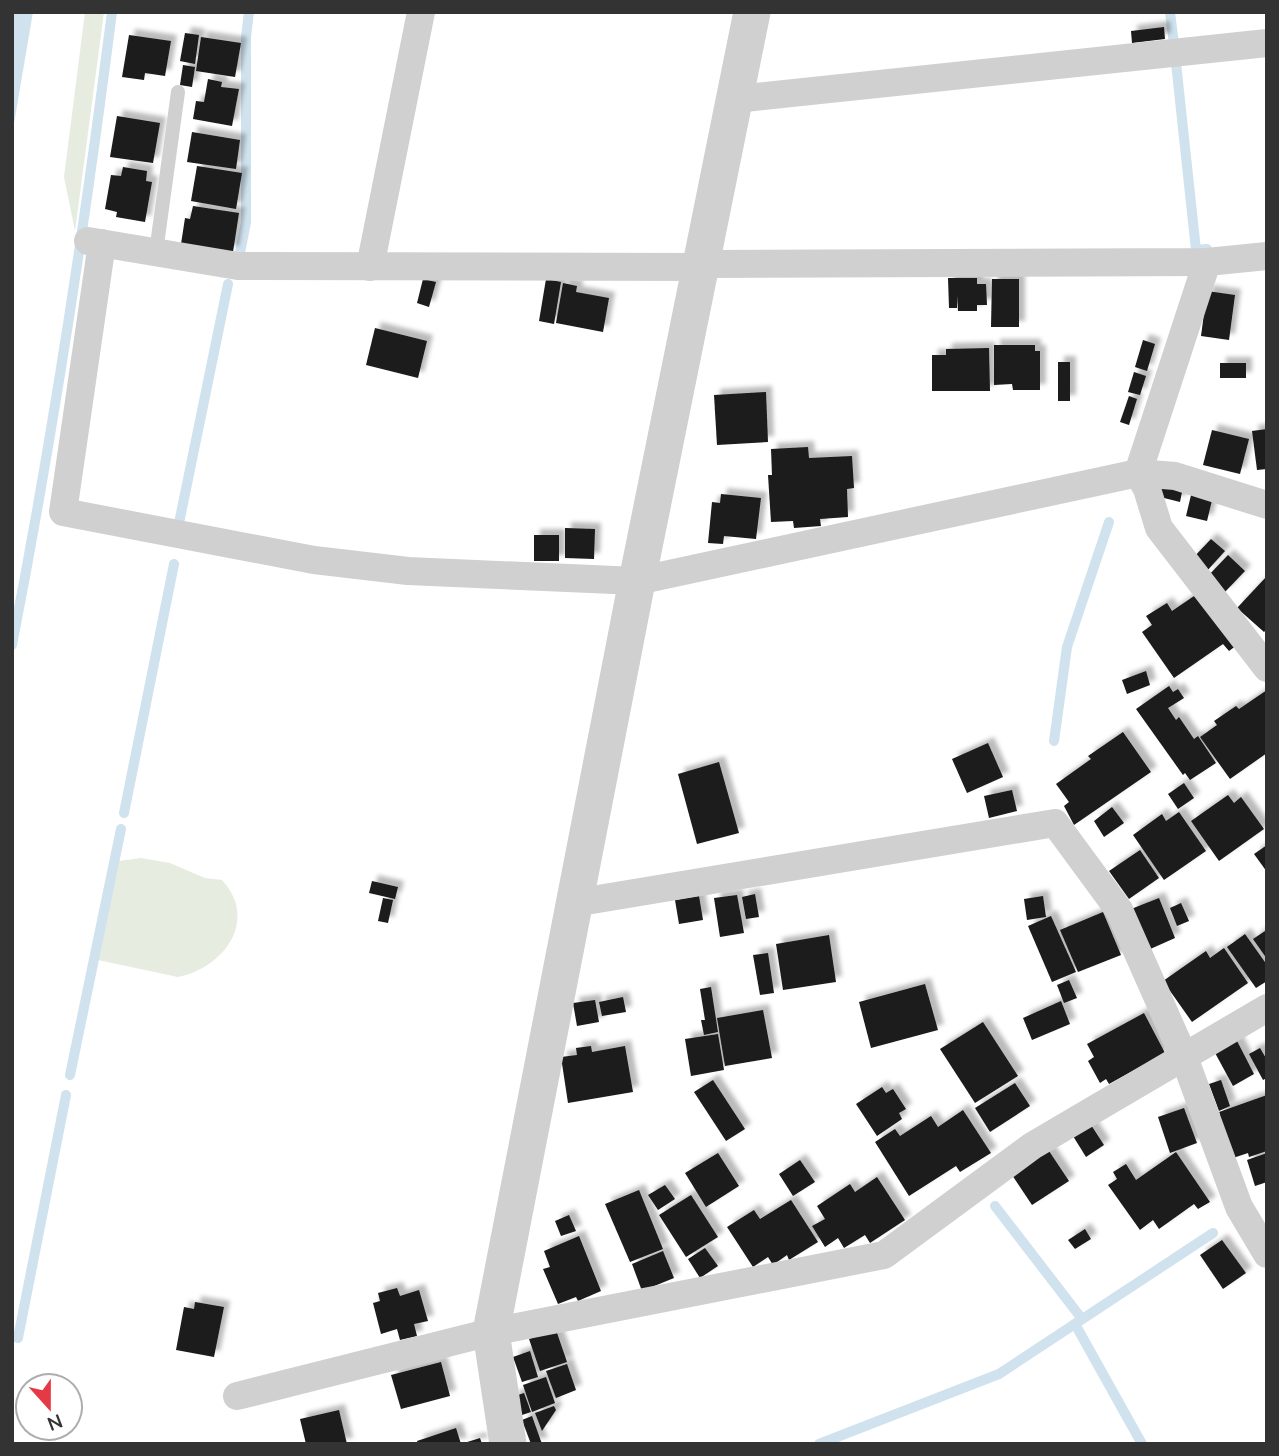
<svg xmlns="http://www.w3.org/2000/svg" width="1279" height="1456" viewBox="0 0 1279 1456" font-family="Mulish,sans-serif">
<defs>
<filter id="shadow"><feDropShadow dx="6" dy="-6" stdDeviation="2" flood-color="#0004"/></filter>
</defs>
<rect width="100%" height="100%" fill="#fff"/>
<g fill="#e6ecdf">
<polygon points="85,12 104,12 75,231 64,177"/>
<path d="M141 858 170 863 205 878 222 880C259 920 224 968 178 977L98 960 119 861Z"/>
</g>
<polygon fill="#cfe2ee" points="12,12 33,12 12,135"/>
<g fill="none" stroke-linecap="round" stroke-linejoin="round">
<g stroke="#cfe2ee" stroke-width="10">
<polyline points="1170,12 1174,44"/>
<polyline points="1176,63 1196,250 1207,249"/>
<polyline points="239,258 246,222 246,37 249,12"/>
<polyline points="178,528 228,284"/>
<path d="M12 645C53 435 85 224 112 12"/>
<polyline points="1054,741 1067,647 1109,522"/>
<polyline points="124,813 174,564"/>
<polyline points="70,1075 121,829"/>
<polyline points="995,1206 1082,1319"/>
<polyline points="1075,1324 1142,1444"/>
<polyline points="12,1336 18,1338 66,1095"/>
<polyline points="819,1444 999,1374 1213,1233"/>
</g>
</g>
<g fill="#1a1a1a" filter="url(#shadow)">
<polygon points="1164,27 1165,39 1132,43 1131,31"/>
<polygon points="185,33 199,35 195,64 180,61"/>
<polygon points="129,35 171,41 165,76 145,73 144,80 122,77"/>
<polygon points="201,37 241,43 235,77 196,71"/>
<polygon points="183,65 195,67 192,87 180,85"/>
<polygon points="208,79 222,82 221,87 239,89 232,126 193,119 196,101 204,102"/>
<polygon points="117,116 160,123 153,163 110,157"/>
<polygon points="192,132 240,140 236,169 187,162"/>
<polygon points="197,166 242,173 236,209 191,201"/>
<polygon points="123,167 147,171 146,181 152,182 145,222 116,217 117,212 105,209 111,175 121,176"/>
<polygon points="193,206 239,213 233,252 181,244 185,218 190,219"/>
<polygon points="948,278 977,278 977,284 986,284 987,305 977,305 977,311 958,311 957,295 957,308 949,308"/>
<polygon points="423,279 436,282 429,307 417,303"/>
<polygon points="546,279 561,282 554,324 539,321"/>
<polygon points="992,279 1019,279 1019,327 991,327"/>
<polygon points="563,283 577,286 576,292 609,298 603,332 556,323"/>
<polygon points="1207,291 1235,295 1229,340 1201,336"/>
<polygon points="375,328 427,341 418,378 366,365"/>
<polygon points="1143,340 1155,344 1147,371 1135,367"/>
<polygon points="994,345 1035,345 1035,351 1040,351 1040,390 1013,390 1012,384 994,385"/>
<polygon points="989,348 990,391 932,391 932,355 946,355 946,349"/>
<rect x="1058" y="362" width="12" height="39"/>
<rect x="1220" y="363" width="26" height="15"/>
<polygon points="1134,372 1146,376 1140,395 1128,392"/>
<polygon points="766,392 768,442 717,445 714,395"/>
<polygon points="1129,396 1137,399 1129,425 1120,422"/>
<polygon points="1267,429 1267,469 1257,470 1252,431"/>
<polygon points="1212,430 1249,439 1240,474 1203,465"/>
<polygon points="808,447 809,458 852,456 854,488 847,489 848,517 820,519 821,526 794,528 793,521 771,522 768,475 772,475 771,449"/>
<polygon points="1159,482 1183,487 1180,502 1156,496"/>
<polygon points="1192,491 1213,496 1207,521 1186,516"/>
<polygon points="721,494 761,498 756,539 724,536 723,544 708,543 712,502 720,503"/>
<polygon points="565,528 595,529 594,559 565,558"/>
<rect x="534" y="535" width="25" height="26"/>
<polygon points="1211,539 1225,551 1206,572 1192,559"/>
<polygon points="1228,555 1245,571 1224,593 1207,577"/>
<polygon points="1267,576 1267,629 1264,632 1237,608"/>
<polygon points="1200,592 1237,645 1229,651 1223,644 1174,678 1142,632 1152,625 1146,616 1167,603 1172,611"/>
<polygon points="1146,671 1150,685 1127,694 1122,680"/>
<polygon points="1169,686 1173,692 1178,689 1184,698 1168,708 1176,720 1179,717 1194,739 1198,736 1216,763 1190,780 1185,773 1183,775 1136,709"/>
<polygon points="1267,690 1267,753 1230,779 1200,737 1217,725 1214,721 1236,706 1239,709"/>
<polygon points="1123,732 1151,772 1074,825 1064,806 1069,802 1056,784 1091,759 1088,756"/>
<polygon points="988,743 1003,777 967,793 952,759"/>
<polygon points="719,762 739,833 697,844 678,774"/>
<polygon points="1184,783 1194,798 1178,809 1168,794"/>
<polygon points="1012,790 1017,811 989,818 984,796"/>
<polygon points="1228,795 1234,803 1241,797 1264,829 1219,861 1191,821"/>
<polygon points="1112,807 1124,823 1104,837 1094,821"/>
<polygon points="1179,812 1206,851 1164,880 1133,835 1162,814 1166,821"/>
<polygon points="1267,845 1267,872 1254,854"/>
<polygon points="1140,850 1159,878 1129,899 1109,871"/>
<polygon points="372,881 398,887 395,899 369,893"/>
<polygon points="755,894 759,917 746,919 742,897"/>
<polygon points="737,895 744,933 720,937 714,898"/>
<polygon points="699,896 703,920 679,924 675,900"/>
<polygon points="1043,896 1046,917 1027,920 1024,899"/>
<polygon points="383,898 393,900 388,923 378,921"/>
<polygon points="1159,898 1175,938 1148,950 1131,909"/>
<polygon points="1181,903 1189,921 1177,926 1170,908"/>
<polygon points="1103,912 1121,955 1078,972 1060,930"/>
<polygon points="1051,916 1076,972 1052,982 1028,926"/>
<polygon points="1265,931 1267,934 1267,959 1253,939"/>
<polygon points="1245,934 1267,965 1267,981 1256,988 1227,947"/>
<polygon points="829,935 836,982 783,990 776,944"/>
<polygon points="1224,948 1248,983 1192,1022 1163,981 1206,951 1210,958"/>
<polygon points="768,953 774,993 760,995 753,955"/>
<polygon points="1069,980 1077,998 1064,1003 1057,985"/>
<polygon points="925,984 938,1030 871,1048 859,1002"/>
<polygon points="711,987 718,1032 704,1035 701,1020 705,1020 700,989"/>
<polygon points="623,997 626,1012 602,1016 599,1002"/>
<polygon points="595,1000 599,1022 577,1026 573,1003"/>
<polygon points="1061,1001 1070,1024 1032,1040 1023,1018"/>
<polygon points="763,1010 772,1058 725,1066 717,1018"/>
<polygon points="1144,1013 1165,1053 1109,1084 1106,1079 1100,1083 1088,1061 1094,1057 1087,1044"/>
<polygon points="983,1022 1018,1076 975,1103 940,1049"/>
<polygon points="718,1034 724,1070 691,1076 685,1039"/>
<polygon points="1236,1039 1254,1074 1233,1086 1214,1051"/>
<polygon points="591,1046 592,1052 625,1046 633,1092 568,1103 561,1057 577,1055 576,1048"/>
<polygon points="1260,1048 1267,1060 1267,1078 1263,1080 1249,1054"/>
<polygon points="713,1080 745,1129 726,1141 694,1092"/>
<polygon points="1221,1080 1230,1106 1219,1111 1209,1084"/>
<polygon points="1015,1083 1030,1106 990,1132 975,1108"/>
<polygon points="882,1087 886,1093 893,1089 906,1109 899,1113 902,1119 877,1136 856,1104"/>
<polygon points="1267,1095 1267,1151 1249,1157 1248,1153 1233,1158 1218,1115 1220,1114 1219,1112"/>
<polygon points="1184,1108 1197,1143 1170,1153 1158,1117"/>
<polygon points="963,1110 991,1153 960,1172 956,1166 909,1196 875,1142 895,1129 900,1136 931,1116 938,1127"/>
<polygon points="1091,1125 1104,1145 1086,1157 1073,1136"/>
<polygon points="1049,1151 1069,1181 1032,1205 1012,1175"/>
<polygon points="1176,1152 1210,1202 1198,1209 1194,1204 1159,1229 1153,1220 1140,1230 1108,1185 1117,1179 1113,1172 1126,1164 1136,1180"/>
<polygon points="718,1153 739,1186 706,1207 685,1173"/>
<polygon points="1267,1153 1267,1182 1255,1186 1247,1160"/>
<polygon points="800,1160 815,1182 793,1196 779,1174"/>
<polygon points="877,1177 905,1220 870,1243 865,1235 844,1248 838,1238 825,1247 812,1226 825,1219 817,1206 850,1184 855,1192"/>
<polygon points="665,1185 675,1199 658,1210 648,1195"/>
<polygon points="639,1190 663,1249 630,1262 605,1204"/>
<polygon points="691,1195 718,1237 686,1257 659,1215"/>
<polygon points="791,1200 818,1242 789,1260 787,1255 773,1265 768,1257 753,1267 727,1227 754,1210 760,1219"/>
<polygon points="569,1215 576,1231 561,1236 555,1221"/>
<polygon points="1085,1229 1091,1239 1075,1249 1068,1240"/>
<polygon points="579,1236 601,1291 578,1301 576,1297 558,1304 543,1269 550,1267 544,1251"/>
<polygon points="1222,1240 1246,1273 1223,1289 1200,1255"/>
<polygon points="705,1248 718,1266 700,1278 688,1259"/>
<polygon points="663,1251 674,1278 642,1291 632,1264"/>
<polygon points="397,1288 400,1296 419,1290 428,1321 414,1324 417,1336 400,1340 397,1329 381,1334 373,1303 380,1301 378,1293"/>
<polygon points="195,1302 224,1307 214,1357 176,1350 184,1307 194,1309"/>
<polygon points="556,1330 567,1362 540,1371 529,1339"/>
<polygon points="530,1351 538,1377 522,1382 513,1357"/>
<polygon points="441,1362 450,1396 401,1409 391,1375"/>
<polygon points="567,1364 576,1390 556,1398 546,1371"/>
<polygon points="546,1377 555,1403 532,1412 523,1385"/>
<polygon points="524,1393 531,1412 519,1416 512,1397"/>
<polygon points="554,1406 556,1410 542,1431 535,1413"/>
<polygon points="339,1410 347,1444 306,1444 300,1419"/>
<polygon points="532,1416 542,1444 531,1444 522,1420"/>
<polygon points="456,1428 461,1444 418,1444 417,1441"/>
<polygon points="480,1438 482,1444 464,1444 464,1443"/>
</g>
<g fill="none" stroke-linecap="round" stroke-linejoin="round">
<polyline stroke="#d0d0d0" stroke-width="14" points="156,252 178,92"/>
<g stroke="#d0d0d0" stroke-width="28">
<polyline points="736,99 1267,43"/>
<polyline points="88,241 238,266 701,267"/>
<polyline points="102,243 63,512 314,560 408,571 637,581 1138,473 1175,476 1267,505"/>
<polyline points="1207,262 1138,473 1147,489 1159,528 1267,668"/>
<polyline points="702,264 1207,262 1267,256"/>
<polyline points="370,267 421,12"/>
<polyline points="574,903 1055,823 1119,910 1184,1057 1239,1207 1267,1254"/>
<polyline points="237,1396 491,1332 884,1255 1032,1146 1267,1008"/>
</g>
<polyline stroke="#d0d0d0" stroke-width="37" points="508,1444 491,1332 637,581 752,12"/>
</g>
<rect width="1279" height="1456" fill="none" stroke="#333333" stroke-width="28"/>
<g transform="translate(49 1407) rotate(159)"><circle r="33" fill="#ffffff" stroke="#adadad" stroke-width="2"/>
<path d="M0-5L12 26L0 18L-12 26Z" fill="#e63946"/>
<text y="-10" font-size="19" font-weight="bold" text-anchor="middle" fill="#333333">N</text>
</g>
</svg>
